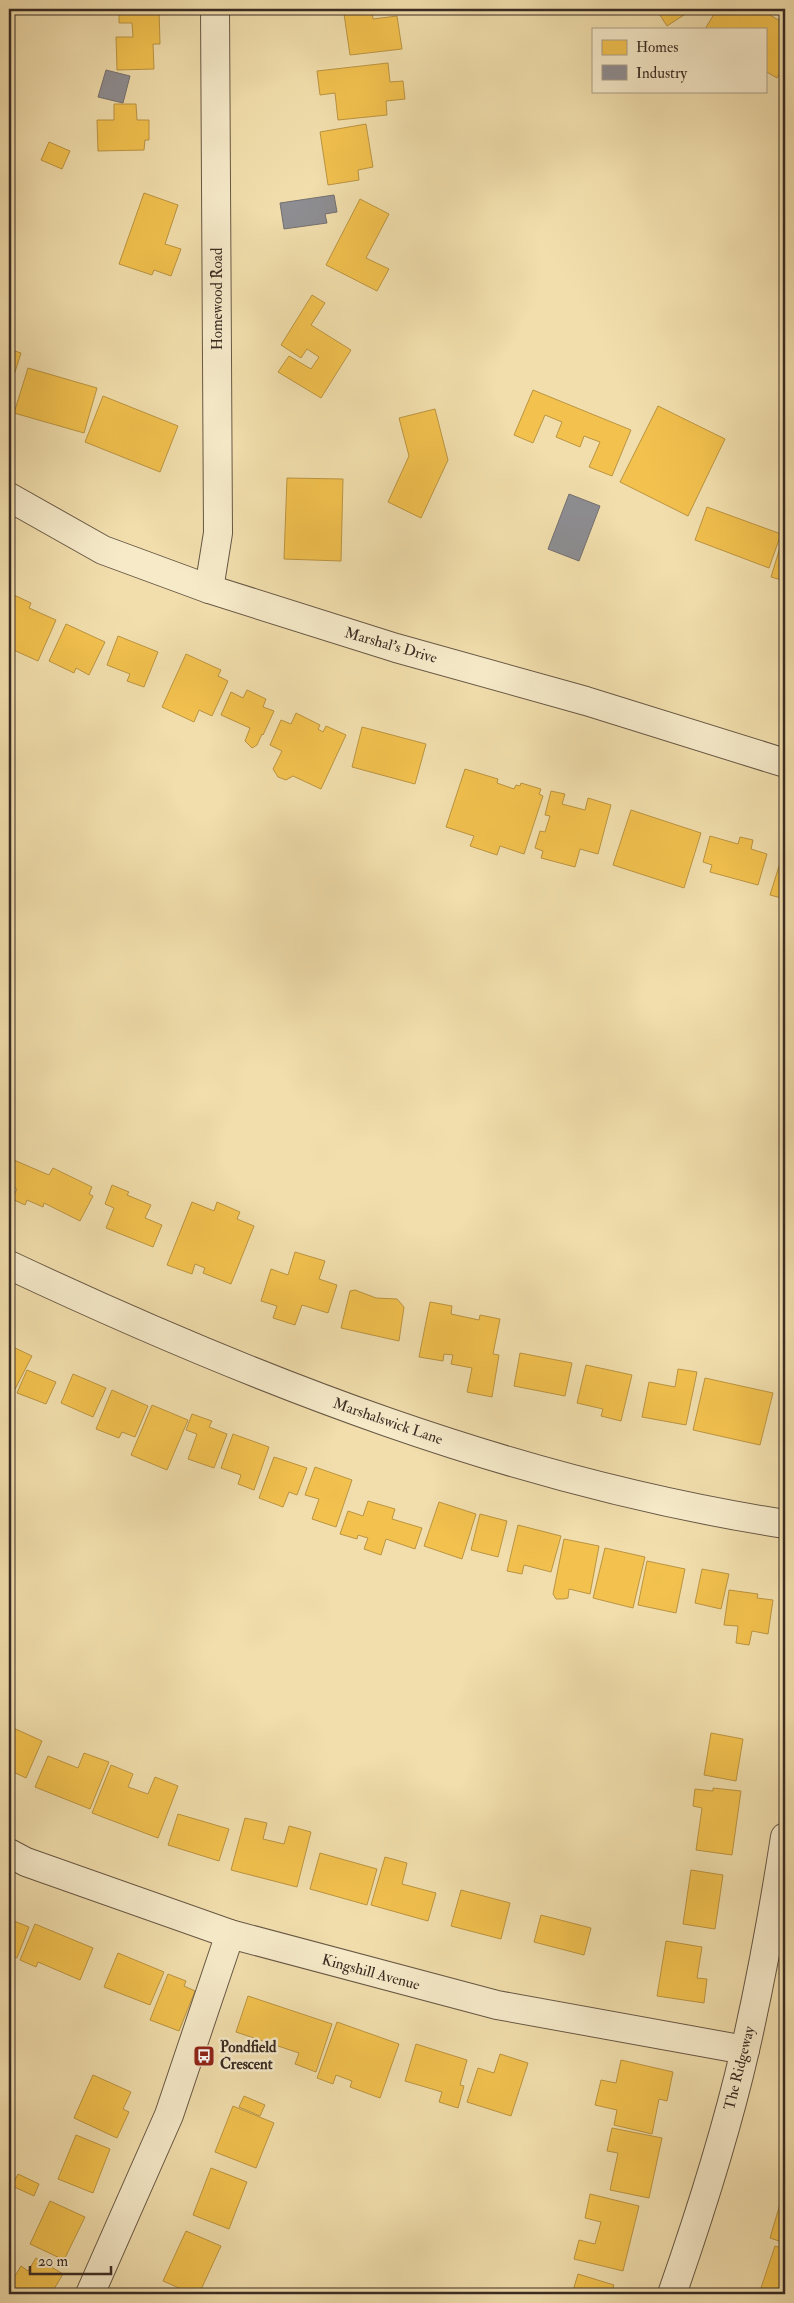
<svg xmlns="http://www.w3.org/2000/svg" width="794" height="2303" viewBox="0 0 794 2303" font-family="'IM FELL Double Pica',serif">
<rect width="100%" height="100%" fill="#f1deac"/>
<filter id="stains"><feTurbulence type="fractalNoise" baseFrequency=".004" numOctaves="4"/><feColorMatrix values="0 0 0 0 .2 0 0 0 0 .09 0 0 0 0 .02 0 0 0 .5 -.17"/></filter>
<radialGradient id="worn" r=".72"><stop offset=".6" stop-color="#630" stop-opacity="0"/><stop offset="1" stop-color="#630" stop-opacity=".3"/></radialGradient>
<g fill="#f2c14e" stroke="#bb9441">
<polygon points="119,9 159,9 160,44 153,44 154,69 117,70 116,37 133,37 132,23 119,23"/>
<polygon points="656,9 693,9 667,26"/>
<polygon points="717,9 760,9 785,24 785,64 777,78 765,71 765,29 705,29"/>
<polygon points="372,10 373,19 397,16 402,49 350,55 344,14"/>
<polygon points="388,63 390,82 403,81 405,99 386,101 387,115 338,120 335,93 320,95 317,71"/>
<polygon points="114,104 136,104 137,120 149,120 149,140 145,140 144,150 98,151 97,120 114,120"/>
<polygon points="366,124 373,167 358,170 359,180 328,185 320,132"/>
<polygon points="49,142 70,151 62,169 41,160"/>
<polygon points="144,193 178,205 165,244 181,249 171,276 154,270 152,275 119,264"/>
<polygon points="360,199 389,214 366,258 389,269 377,291 326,265"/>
<polygon points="312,295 325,303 311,325 351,350 321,398 278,372 289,356 311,369 319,357 307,349 301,358 281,345"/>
<polygon points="9,349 21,353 9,391"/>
<polygon points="28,368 97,388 84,433 14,413"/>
<polygon points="533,390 631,430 612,476 589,467 600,442 584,436 580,447 556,437 562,422 545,415 533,443 514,435"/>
<polygon points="103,396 178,426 160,472 85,442"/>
<polygon points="658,406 725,439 688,516 620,482"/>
<polygon points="435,409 448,460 421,518 388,502 409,456 399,418"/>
<polygon points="287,478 343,479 341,561 284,559"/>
<polygon points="707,507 781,534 769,568 695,540"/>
<polygon points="785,531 785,581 771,577"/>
<polygon points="785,584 785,602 780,600"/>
<polygon points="14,595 31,603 29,608 56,620 38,661 9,648 9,607"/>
<polygon points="66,624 105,642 89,675 76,668 74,673 49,661"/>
<polygon points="118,636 158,652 144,687 127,681 130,674 107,665"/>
<polygon points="186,654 221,670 218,676 228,681 212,716 199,710 194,722 162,707"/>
<polygon points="247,690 266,699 263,707 274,711 263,735 262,734 257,745 252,748 245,741 250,728 221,715 231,692 243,698"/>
<polygon points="296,713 320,725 318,729 323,732 326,726 346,735 321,789 293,776 286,780 278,777 273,769 282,751 270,745 281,720 291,724"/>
<polygon points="362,727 426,744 415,784 352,767"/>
<polygon points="465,769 498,779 497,783 514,789 516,785 520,786 521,783 541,789 539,794 543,796 524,854 500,846 497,855 470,846 474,836 446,827"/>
<polygon points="551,791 565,794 562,804 585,810 588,798 611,805 598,854 580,849 575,867 541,858 543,851 535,848 540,831 545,832 550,816 545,815"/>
<polygon points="631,810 701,833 684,888 613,865"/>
<polygon points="710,836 738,844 740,837 753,840 751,849 767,854 758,885 710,872 712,865 703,862"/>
<polygon points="784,850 785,851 785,899 770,895"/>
<polygon points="9,1158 49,1175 53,1168 92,1187 89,1194 93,1196 80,1221 44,1203 43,1207 27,1200 25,1205 12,1199 17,1189 9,1185"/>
<polygon points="112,1185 129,1192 127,1195 151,1205 145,1218 162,1225 153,1247 106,1228 114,1208 105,1204"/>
<polygon points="192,1202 214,1211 217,1202 240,1212 237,1219 254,1226 231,1284 203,1273 205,1268 195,1264 192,1274 167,1265"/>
<polygon points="295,1252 325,1261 319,1279 337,1285 328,1313 302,1305 295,1325 273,1318 277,1306 261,1301 271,1269 288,1275"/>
<polygon points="355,1290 376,1298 397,1299 404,1307 399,1341 341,1328 350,1291"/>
<polygon points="430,1302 452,1306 451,1314 479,1320 480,1315 500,1319 493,1354 499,1355 492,1397 467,1392 472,1368 451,1364 453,1355 444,1354 443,1361 419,1357"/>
<polygon points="9,1345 32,1356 10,1399 9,1399"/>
<polygon points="520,1353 572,1363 565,1396 514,1386"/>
<polygon points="586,1365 632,1375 621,1421 601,1416 603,1409 577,1403"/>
<polygon points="678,1369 697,1372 686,1425 642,1417 649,1382 675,1387"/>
<polygon points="27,1370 56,1382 46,1404 17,1393"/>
<polygon points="73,1374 106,1388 93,1417 61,1403"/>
<polygon points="705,1378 773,1393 760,1445 693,1430"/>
<polygon points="112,1390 148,1406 135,1437 122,1432 119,1438 96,1429"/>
<polygon points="152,1405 188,1420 167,1470 131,1455"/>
<polygon points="192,1414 212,1421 209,1427 227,1434 214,1468 188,1459 197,1434 186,1430"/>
<polygon points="233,1434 269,1447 254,1490 238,1484 241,1475 221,1468"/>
<polygon points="274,1457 307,1468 297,1495 289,1492 283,1507 259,1498"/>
<polygon points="315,1467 352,1480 336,1527 312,1519 319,1499 305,1495"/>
<polygon points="368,1501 395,1509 392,1519 422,1528 415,1549 386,1539 381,1555 364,1549 368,1538 358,1535 357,1539 340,1534 348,1511 363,1516"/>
<polygon points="439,1502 476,1514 462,1559 424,1546"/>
<polygon points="480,1514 507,1521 498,1557 471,1550"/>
<polygon points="518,1525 561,1536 551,1572 524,1565 522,1574 507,1571"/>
<polygon points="564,1539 599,1546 590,1594 569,1589 568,1598 563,1599 556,1599 553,1594"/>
<polygon points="605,1548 645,1557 633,1608 593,1598"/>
<polygon points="647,1561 685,1569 676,1613 638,1605"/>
<polygon points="702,1569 729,1574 721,1609 695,1603"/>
<polygon points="729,1590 758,1594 757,1598 773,1600 768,1634 752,1631 749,1645 736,1643 738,1626 724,1625"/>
<polygon points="9,1726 42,1741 26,1778 9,1770"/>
<polygon points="711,1733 743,1739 736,1781 704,1775"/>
<polygon points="84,1753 109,1762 90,1809 35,1787 48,1756 78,1768"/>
<polygon points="111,1765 133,1774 128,1787 148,1794 155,1777 178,1786 158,1838 92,1813"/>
<polygon points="713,1788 741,1791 732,1855 696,1850 702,1808 693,1806 695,1789 713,1791"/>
<polygon points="178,1814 229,1829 219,1861 168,1845"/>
<polygon points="245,1818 267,1823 263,1839 284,1844 289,1826 311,1832 297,1887 231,1870"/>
<polygon points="320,1853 377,1869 367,1905 310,1889"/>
<polygon points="385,1857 407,1863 402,1884 436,1893 428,1921 371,1905"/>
<polygon points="691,1870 723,1875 715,1929 683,1924"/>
<polygon points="461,1890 510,1903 501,1939 451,1926"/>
<polygon points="541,1915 591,1928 584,1955 534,1942"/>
<polygon points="9,1919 29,1927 17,1958 9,1954"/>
<polygon points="35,1924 93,1948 80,1980 38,1962 36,1967 20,1960"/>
<polygon points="666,1941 702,1947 697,1978 707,1979 704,2003 657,1996"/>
<polygon points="118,1953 164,1972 150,2005 104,1987"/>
<polygon points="168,1974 186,1981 184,1986 195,1991 179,2031 150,2020"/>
<polygon points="248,1996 332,2024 316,2072 295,2064 299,2053 236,2032"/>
<polygon points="337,2022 399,2044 380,2098 350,2087 352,2081 336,2075 333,2084 317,2078"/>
<polygon points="416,2044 467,2060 460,2085 464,2086 458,2108 439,2102 442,2092 405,2081"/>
<polygon points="500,2054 528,2063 511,2116 467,2102 478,2068 494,2073"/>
<polygon points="621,2060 673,2072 667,2101 659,2099 652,2134 614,2125 617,2110 595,2105 601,2080 616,2083"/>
<polygon points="93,2075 131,2092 123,2109 129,2112 117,2138 74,2118"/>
<polygon points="244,2096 265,2105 260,2116 239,2107"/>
<polygon points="233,2106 274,2123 256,2168 215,2152"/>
<polygon points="612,2128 662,2138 649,2198 610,2190 618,2153 607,2151"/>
<polygon points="76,2135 110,2149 93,2193 58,2179"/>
<polygon points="211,2168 247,2182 229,2229 193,2215"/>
<polygon points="18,2174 39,2184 34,2196 12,2186"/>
<polygon points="785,2187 785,2243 770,2238"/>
<polygon points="590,2194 639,2206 623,2271 574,2259 579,2240 595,2244 601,2222 585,2218"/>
<polygon points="50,2201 85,2217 64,2260 30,2244"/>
<polygon points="186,2231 221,2246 199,2294 193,2294 163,2281"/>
<polygon points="775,2246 785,2249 785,2294 759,2294"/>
<polygon points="36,2258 63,2274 51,2294 9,2294 9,2286 21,2266 28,2271"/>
<polygon points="578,2274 614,2285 611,2294 572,2294"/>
</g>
<g fill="#8d8d92" stroke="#747071">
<polygon points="106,70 130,76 123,103 98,97"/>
<polygon points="334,195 337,212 325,214 327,223 284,229 280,203"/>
<polygon points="569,494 600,506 579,561 548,549"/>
</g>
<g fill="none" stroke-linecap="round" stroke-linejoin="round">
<g stroke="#685845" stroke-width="30">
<g id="minor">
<polyline points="9,497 103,550 209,589 396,648 586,701 785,763"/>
<polyline points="209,589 218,533 215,9"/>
<polyline points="9,1853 26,1862 230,1934 497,2005 745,2050"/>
<polyline points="90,2294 169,2115 230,1934"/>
<path d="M672 2294C700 2214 726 2133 745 2050 761 1980 774 1908 785 1837"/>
</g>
</g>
<g stroke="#685845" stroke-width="30">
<path id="tertiary" d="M9 1265C256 1381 514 1482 785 1524"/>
</g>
<use href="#minor" stroke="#f6eac9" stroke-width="28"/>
<use href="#tertiary" stroke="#f6eac9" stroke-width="28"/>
</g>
<defs>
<g id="bus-square" transform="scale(1.125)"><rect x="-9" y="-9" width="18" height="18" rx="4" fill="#8f2418" stroke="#f6eac9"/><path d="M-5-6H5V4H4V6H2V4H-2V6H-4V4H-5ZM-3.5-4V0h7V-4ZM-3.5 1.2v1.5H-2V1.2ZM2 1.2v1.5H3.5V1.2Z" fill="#fff"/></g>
</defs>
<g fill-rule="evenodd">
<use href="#bus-square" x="204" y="2056"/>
</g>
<g text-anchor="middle" stroke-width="5" stroke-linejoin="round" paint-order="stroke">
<g font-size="15" fill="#3a2b23" stroke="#f6eac9">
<text transform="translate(217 299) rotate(-90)" y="5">Homewood Road</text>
<text transform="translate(391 645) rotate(16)" y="5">Marshal's Drive</text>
<text transform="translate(388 1421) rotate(19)" y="5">Marshalswick Lane</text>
<text transform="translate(371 1972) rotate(15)" y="5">Kingshill Avenue</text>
<text transform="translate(739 2068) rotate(-76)" y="5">The Ridgeway</text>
</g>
<g font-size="15" font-weight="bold" fill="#3a2b23" stroke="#f6eac9" text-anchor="start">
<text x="220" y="2052">Pondfield<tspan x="220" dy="17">Crescent</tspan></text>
</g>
</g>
<rect width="794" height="2303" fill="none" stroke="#f1deac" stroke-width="30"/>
<rect x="10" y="10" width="774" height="2283" fill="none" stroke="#3a2b23" stroke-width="2.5"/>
<rect x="15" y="15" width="764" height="2273" fill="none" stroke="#3a2b23"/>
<rect x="592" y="28" width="175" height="65" fill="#f6eac9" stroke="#ab9e87"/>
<rect x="602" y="40" width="25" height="15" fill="#f2c14e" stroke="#ab9e87"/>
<text x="636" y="52" font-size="15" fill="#3a2b23">Homes</text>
<rect x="602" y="65" width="25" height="15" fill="#8d8d92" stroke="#ab9e87"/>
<text x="636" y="78" font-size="15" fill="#3a2b23">Industry</text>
<path d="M30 2266v8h81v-8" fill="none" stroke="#3a2b23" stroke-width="2.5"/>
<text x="38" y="2266" font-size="15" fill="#3a2b23" stroke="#f6eac9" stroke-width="4" paint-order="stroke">20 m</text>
<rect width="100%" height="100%" filter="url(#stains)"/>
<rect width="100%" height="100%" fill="url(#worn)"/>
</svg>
